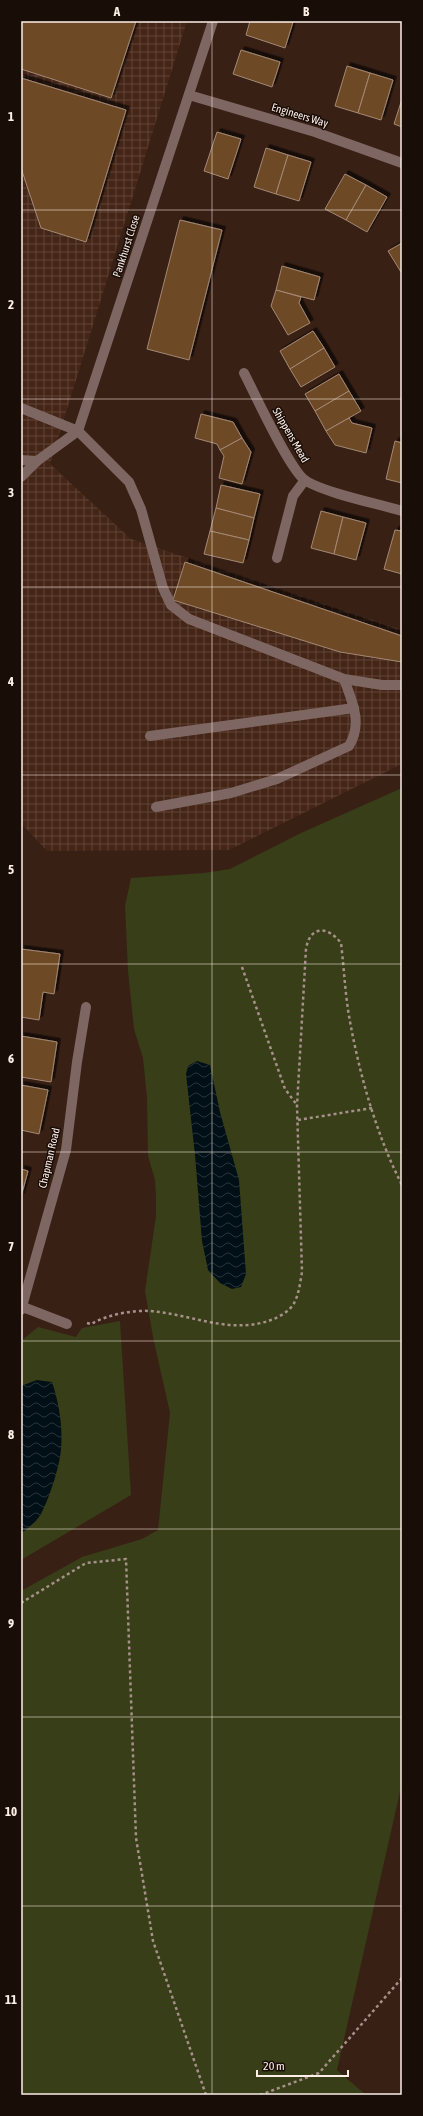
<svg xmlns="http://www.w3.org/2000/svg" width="423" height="2116" viewBox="0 0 423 2116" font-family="'Asap Condensed',sans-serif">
<defs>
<pattern id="industrial-grid" width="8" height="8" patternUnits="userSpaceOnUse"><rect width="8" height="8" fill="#452516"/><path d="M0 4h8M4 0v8" fill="none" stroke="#614538"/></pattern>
<pattern id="water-waves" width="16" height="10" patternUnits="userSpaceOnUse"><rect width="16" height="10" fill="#011017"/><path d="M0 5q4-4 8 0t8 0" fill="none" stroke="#273339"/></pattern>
<filter id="shadow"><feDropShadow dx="3.5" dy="-3.5" stdDeviation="0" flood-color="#0009"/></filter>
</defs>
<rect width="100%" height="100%" fill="#392015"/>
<polygon fill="url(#industrial-grid)" points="21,21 187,21 50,464 131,539 402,630 402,764 229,850 47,851 21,823"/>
<g fill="#383e17">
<polygon points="402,788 402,1783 337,2070 366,2095 21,2095 21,1591 82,1557 142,1539 158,1530 170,1413 153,1337 145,1291 156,1216 156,1196 155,1180 148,1156 147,1097 143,1058 134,1029 128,971 125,906 131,878 204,873 230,869 301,833"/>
<polygon points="120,1321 131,1495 21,1560 21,1341 38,1327 76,1337 82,1328"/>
</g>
<g fill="url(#water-waves)">
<polygon points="197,1061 210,1065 220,1112 239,1180 246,1274 241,1287 232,1289 220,1283 208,1270 202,1241 195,1155 186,1074 188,1066"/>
<path d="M37 1380 52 1382C59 1403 63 1426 61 1449 60 1466 49 1499 41 1514 36 1522 29 1528 21 1533V1386Z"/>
</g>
<g fill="#6e4828" stroke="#a38974" filter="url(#shadow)">
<polygon points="21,21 136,21 111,98 21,69"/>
<polygon points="250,21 293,22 285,48 246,35"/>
<polygon points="241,50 280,62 272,87 233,74"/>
<polygon points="347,66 370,73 358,113 335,106"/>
<polygon points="370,73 393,80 381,120 358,113"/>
<polygon points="21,78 126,110 86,242 41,228 21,168"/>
<polygon points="402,99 402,127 394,124"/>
<polygon points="217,132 241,139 228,179 204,171"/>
<polygon points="266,148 288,155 276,194 254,187"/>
<polygon points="288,155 311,162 299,201 276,194"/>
<polygon points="345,174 366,185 346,220 325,209"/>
<polygon points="366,185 387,197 367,232 346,220"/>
<polygon points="180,220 222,230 189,360 147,349"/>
<polygon points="402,243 402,271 401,272 388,251"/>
<polygon points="282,266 320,277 314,300 276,290"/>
<polygon points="276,290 301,297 299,303 310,323 288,335 271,306"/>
<polygon points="313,331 324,348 290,369 280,351"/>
<polygon points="324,348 335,367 301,387 290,369"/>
<polygon points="339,374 349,391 315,411 305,394"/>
<polygon points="349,391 361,411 326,431 315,411"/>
<polygon points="201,414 233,422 242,438 220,450 217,444 195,438"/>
<polygon points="349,418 352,423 372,428 366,453 335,445 326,431"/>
<polygon points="242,438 251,452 242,484 219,478 224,456 220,450"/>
<polygon points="395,441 402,443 402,483 386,479"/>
<polygon points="221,485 260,494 254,518 216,508"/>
<polygon points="216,508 254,518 249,540 210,531"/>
<polygon points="321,511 343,517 334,554 311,548"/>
<polygon points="343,517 366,523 356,560 334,554"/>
<polygon points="395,530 402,531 402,574 384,569"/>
<polygon points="210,531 249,540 243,563 204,554"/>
<polygon points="185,562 402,636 402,662 340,652 173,600"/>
<polygon points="21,949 60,954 54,994 43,992 39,1020 21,1017"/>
<polygon points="21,1036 57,1042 51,1082 21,1077"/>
<polygon points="21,1085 48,1090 39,1134 21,1130"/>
<polygon points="21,1169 28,1171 21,1197"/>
</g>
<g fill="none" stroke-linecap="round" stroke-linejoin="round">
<g stroke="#a59189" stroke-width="2.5" stroke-dasharray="3 3" stroke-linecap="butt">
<polyline points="242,967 285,1089 297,1105"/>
<polyline points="298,1120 372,1108"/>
<path d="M87 1323 91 1324C107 1315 131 1310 150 1311 191 1314 230 1335 271 1320 279 1317 288 1312 293 1305 299 1295 300 1283 302 1272L297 1106 306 949C310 925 328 926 341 943 344 968 345 992 349 1016 359 1073 376 1134 402 1185"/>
<polyline points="21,1603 86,1563 126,1559 136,1838 153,1941 206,2095"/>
<polyline points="260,2095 319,2073 402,1978"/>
</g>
<g stroke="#7e6762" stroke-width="10">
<polyline points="21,408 78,431 129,482 141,509 163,588 171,605 189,619 344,679 382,685 402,685"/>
<polyline points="21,460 37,461"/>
<polyline points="21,477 37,461"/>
<polyline points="277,558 293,496 305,480"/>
<polyline points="150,736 354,708"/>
<path d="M156 807 231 793 277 779 349 746C363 723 352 701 344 679"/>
<polyline points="23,1307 67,1324"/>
</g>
<g stroke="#7e6762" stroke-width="10">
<polyline points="189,95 315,132 402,163"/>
<path d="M244 373C255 394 290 471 306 481 329 494 375 503 402 511"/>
<polyline points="37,461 78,431 213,21"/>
<polyline points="21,1310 66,1150 77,1062 86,1007"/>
</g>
</g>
<path fill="none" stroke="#fdeee8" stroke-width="1" stroke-opacity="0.55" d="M212 21V2095M21 210H402M21 399H402M21 587H402M21 775H402M21 964H402M21 1152H402M21 1341H402M21 1529H402M21 1717H402M21 1906H402"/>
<g text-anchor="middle" stroke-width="3" stroke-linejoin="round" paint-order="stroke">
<g font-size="11" fill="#fdeee8" stroke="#190d08">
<text transform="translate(300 115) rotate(17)" y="4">Engineers Way</text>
<text transform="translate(126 246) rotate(-72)" y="4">Pankhurst Close</text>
<text transform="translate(291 435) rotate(60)" y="4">Shippens Mead</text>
<text transform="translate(49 1158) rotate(-77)" y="4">Chapman Road</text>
</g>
</g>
<rect width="423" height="2116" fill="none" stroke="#190d08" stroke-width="44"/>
<path d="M257 2070v6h91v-6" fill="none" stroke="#fdeee8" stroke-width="2"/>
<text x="263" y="2070" font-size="12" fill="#fdeee8" stroke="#190d08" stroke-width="3" paint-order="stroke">20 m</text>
<rect x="22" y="22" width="379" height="2072" fill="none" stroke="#fdeee8" stroke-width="1.5"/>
<g font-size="13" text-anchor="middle" font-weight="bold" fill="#fdeee8">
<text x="117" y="16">A</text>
<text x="306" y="16">B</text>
<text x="11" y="121">1</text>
<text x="11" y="309">2</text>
<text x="11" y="497">3</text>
<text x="11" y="686">4</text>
<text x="11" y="874">5</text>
<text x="11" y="1063">6</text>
<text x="11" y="1251">7</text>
<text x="11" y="1439">8</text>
<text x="11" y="1628">9</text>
<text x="11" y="1816">10</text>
<text x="11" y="2004">11</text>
</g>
</svg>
